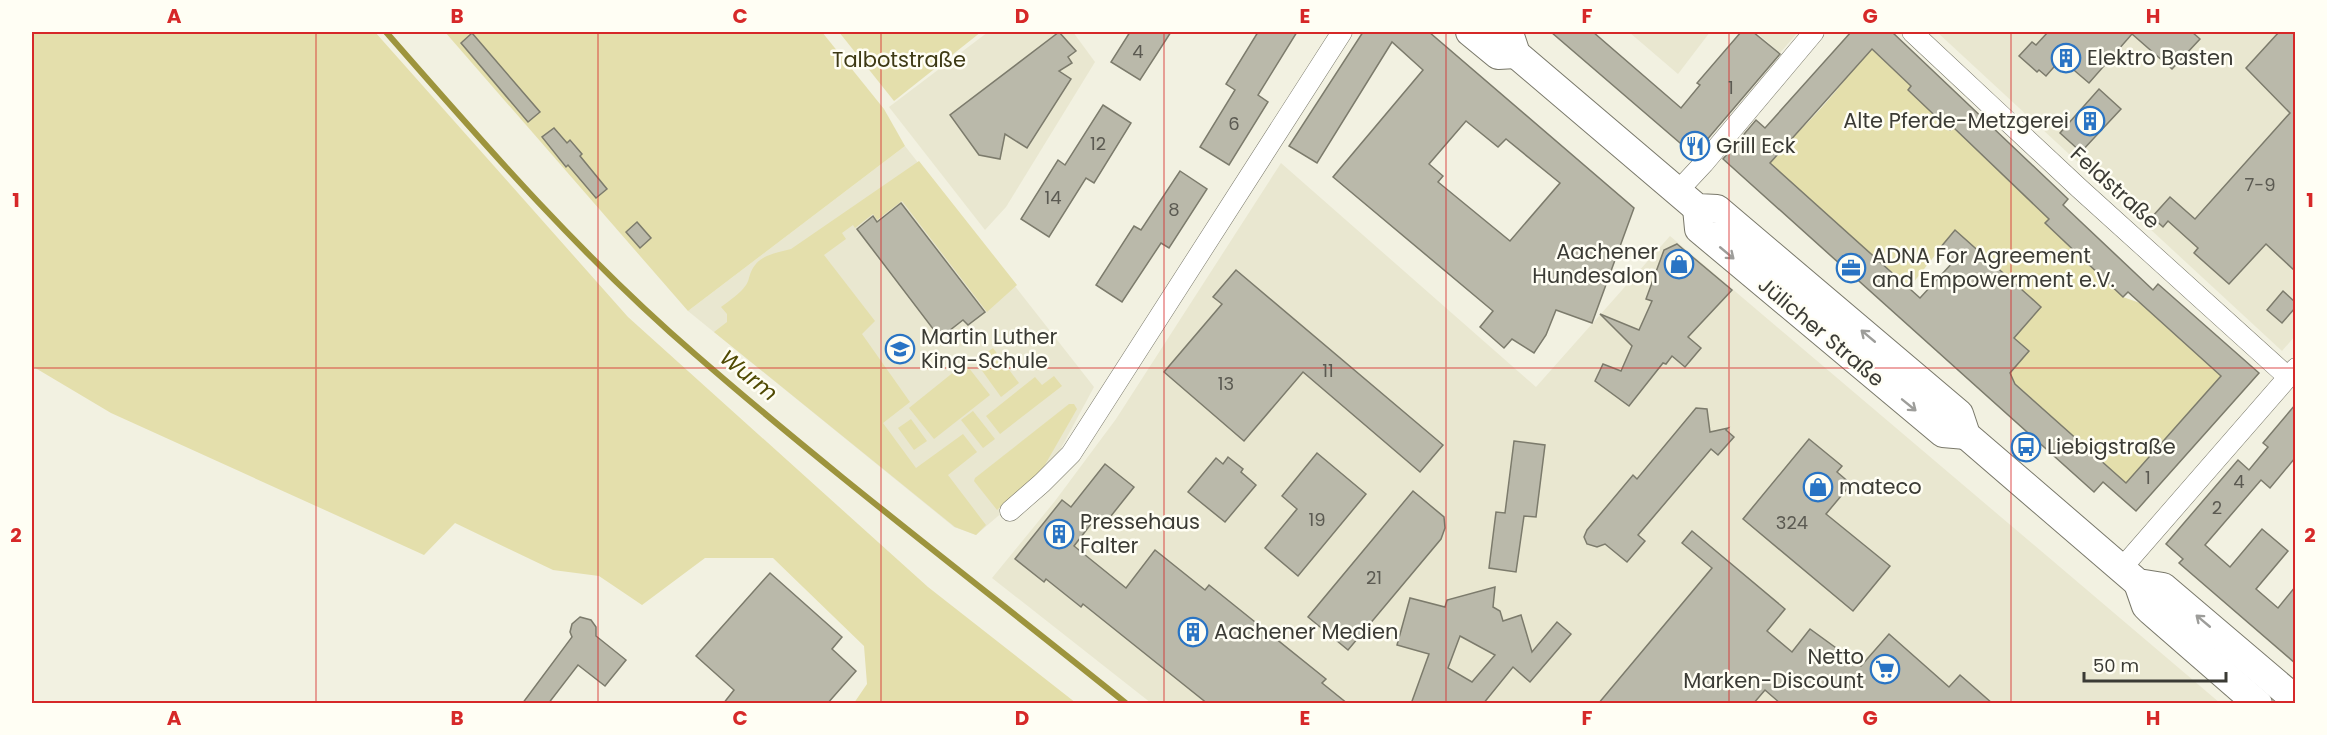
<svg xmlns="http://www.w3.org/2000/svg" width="2327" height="735" viewBox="0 0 2327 735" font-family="Poppins,sans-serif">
<rect width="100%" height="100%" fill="#f2f1e1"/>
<g fill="#e9e7d0">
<polygon points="988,32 1073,32 1095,62 1006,207 985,230 889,107"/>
<polygon points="1629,32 1710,32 1678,74"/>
<polygon points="1756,32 1798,32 1780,53"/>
<polygon points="1937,32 2295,32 2295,336 2282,351"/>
<polygon points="905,146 1094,387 1047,474 976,535 954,527 688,311"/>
<polygon points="1281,163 1536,387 1670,236 2220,703 1151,703 992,578 1055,501 1116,419"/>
</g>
<g fill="#e4dfac">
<polygon points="32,32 375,32 628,317 928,587 1076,703 854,703 867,684 864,646 773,558 705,558 642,605 599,576 553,570 455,523 424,555 111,413 32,366"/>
<polygon points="445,32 822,32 884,109 905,146 688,311"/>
<polygon points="839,32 981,32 894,101"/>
<path d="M1868 46 1911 86 1908 90 1950 130 1953 127 2049 219 2046 224 2123 297 2140 303 2221 376 2126 483 2007 376 2029 351 2014 337 2041 307 2030 297 1955 230 1909 288 1767 160C1800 134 1847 83 1868 46Z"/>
<path d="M919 161 1017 285 987 312 902 201 877 220 873 214 855 228 853 225 842 233 846 239 824 255 875 321 862 334 910 402 883 423 916 468 963 434 977 452 948 475 986 525 976 535 955 527 714 332 727 322V314L721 307C730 300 740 294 746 285 749 281 749 276 751 272 758 255 776 253 791 249Z"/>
<polygon points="993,348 1019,383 1001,397 975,361"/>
<polygon points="965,363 990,395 934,439 909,408"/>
<polygon points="1054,376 1062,386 1000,434 986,416 1035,377 1042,385"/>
<polygon points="1069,404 1074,404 1077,409 1042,470 997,510 974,481 975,478"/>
<polygon points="973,411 995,439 983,448 961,420"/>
<polygon points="911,419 927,441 914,450 898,428"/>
</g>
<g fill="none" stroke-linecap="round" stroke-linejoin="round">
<path stroke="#9d943d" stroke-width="6" d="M386 32C484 144 583 258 696 355 835 476 983 588 1127 704"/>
</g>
<g fill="#bab9aa" stroke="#7c7b6c" stroke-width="1.5" fill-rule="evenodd">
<polygon points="1059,32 1076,51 1068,57 1072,63 1059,71 1071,79 1027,148 1005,134 1000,159 979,155 950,115"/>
<polygon points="1130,32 1171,32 1140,80 1111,62"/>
<polygon points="1258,32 1297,32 1258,95 1268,102 1229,165 1200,147 1235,90 1226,84"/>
<path d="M1363 32H1429L1634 208 1592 323 1556 310 1546 335 1534 353 1512 339 1504 348 1480 327 1493 311 1333 177 1423 70 1392 42 1317 163 1289 146ZM1466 121 1498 147 1506 139 1560 183 1510 241 1438 182 1443 176 1429 164Z"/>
<polygon points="1551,32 1593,32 1681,108 1700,85 1697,83 1741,32 1753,32 1780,54 1694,155"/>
<path d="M1851 32H1892L2068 199 2063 205 2153 290 2158 284 2259 373 2136 511 2103 482 2094 492 1723 159 1756 120 1765 128ZM1872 49 1911 86 1908 90 1950 130 1953 127 2049 219 2045 223 2123 297 2128 292 2221 376 2126 483 2015 384 2010 373 2029 351 2014 338 2041 307 2030 297 1955 230 1940 248 1954 261 1920 298 1770 163Z"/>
<polygon points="2048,32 2192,32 2200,39 2172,69 2132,34 2089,83 2061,59 2046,76 2039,70 2037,72 2019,56 2032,42 2036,45"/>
<polygon points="2279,32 2295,32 2295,271 2266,244 2229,284 2194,253 2198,248 2168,221 2163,227 2152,217 2170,197 2195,219 2290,113 2246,68"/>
<polygon points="472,33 540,112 528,122 461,43"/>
<polygon points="2099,89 2121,109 2081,152 2060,133"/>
<polygon points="1103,105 1131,123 1094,183 1086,178 1049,237 1021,219 1058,160 1065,165"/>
<polygon points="554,128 567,143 570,140 582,154 580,156 607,189 596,198 568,165 566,167 542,137"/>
<polygon points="1180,171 1207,189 1169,248 1161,243 1122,302 1096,285 1134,226 1141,230"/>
<polygon points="901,203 985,312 968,325 963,320 940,338 857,229 873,216 877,222"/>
<polygon points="637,222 651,238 640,248 626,232"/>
<polygon points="1677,244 1732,290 1688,337 1701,348 1685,367 1672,356 1666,364 1663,363 1629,406 1595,381 1603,364 1621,371 1632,346 1600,314 1639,330 1652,301 1646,299 1664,250"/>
<polygon points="1236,270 1443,445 1420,472 1303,372 1244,441 1164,372 1222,304 1213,297"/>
<polygon points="2283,291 2295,302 2295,308 2282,323 2267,310"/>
<polygon points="2295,405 2295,458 2270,488 2261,480 2205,545 2230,567 2262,529 2288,551 2256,589 2278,608 2295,587 2295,663 2179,563 2183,559 2166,544 2238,460 2249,470 2268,447 2263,443"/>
<polygon points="1696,408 1707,409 1710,432 1728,428 1726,430 1734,437 1718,455 1711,449 1638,535 1645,541 1627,562 1605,544 1597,547 1587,544 1584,537 1587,530 1633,475 1637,479"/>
<polygon points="1809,439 1842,466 1837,472 1851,484 1826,514 1890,566 1853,611 1743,519"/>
<polygon points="1514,441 1545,445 1536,517 1524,516 1516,572 1489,568 1496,512 1505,513"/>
<polygon points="1317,453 1366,494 1298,576 1265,548 1297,509 1282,496"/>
<polygon points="1228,457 1243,469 1241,472 1256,485 1225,522 1188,492 1216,458 1223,464"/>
<polygon points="1105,464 1134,487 1107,521 1098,515 1074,546 1126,588 1155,550 1205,590 1209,585 1326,679 1322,683 1348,704 1208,704 1083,604 1081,607 1046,579 1044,582 1015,559 1062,500 1071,507"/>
<polygon points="1413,491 1444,517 1445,528 1441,539 1348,650 1308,617"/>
<polygon points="1692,531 1785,609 1767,631 1792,652 1810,629 1861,666 1889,634 1949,687 1960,675 1993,704 1781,704 1765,690 1753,704 1598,704 1712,568 1682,543"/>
<polygon points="770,573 842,637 832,649 856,671 827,704 723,704 734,690 696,656"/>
<path d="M1495 587 1493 607 1500 611 1503 621 1521 615 1532 652 1557 622 1571 634 1530 682 1513 667 1483 704H1411L1429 654 1397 645 1410 598 1445 607 1447 600ZM1460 636 1495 655 1472 682 1448 668Z"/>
<polygon points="580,617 591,620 596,627 596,636 626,660 605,686 578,665 548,704 522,704 572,637 570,632 572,624"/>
</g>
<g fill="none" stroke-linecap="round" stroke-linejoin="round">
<g stroke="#79786a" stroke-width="21">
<g id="street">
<polyline points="1912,32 2080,189 2288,377"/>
<polyline points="1677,192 1704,163 1814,32"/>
<polyline points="1010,511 1042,483 1071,454 1342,32"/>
<polyline points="2121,569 2296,368"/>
</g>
</g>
<g stroke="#79786a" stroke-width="30">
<g id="secondary">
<polyline points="1470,32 1498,55 1516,54"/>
<polyline points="1505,32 1510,36 1516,54 1697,208 1717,209 1959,414 1966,435 2138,583 2163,587 2296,700"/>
<polyline points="1697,208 1699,229 1943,433 1966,435"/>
<polyline points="2138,583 2146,606 2151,611 2258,704"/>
</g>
</g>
<use href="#street" stroke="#fff" stroke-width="20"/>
<use href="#secondary" stroke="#fff" stroke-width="28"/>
</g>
<defs><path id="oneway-shaft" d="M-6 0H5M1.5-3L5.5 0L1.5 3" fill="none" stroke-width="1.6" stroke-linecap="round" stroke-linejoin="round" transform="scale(1.5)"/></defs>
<g stroke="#9d9d9a">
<use href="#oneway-shaft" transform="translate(1727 253) rotate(40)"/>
<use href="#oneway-shaft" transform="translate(1868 336) rotate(-140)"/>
<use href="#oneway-shaft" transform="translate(1909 405) rotate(39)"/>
<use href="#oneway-shaft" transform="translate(2203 621) rotate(-140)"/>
</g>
<path fill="none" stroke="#d62828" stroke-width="1.5" stroke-opacity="0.55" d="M316 32V704M598 32V704M881 32V704M1164 32V704M1446 32V704M1729 32V704M2011 32V704M32 368H2296"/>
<defs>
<g id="building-ring" transform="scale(1.5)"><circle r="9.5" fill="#fffef4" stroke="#2974c4" stroke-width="1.5"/><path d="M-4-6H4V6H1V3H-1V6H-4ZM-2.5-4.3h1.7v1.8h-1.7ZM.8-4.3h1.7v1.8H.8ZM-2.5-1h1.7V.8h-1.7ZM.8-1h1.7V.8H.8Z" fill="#2974c4"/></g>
<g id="restaurant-ring" transform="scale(1.5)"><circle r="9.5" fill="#fffef4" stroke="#2974c4" stroke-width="1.5"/><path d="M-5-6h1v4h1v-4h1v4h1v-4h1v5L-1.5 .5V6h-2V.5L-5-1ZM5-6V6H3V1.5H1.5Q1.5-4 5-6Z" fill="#2974c4"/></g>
<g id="shop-ring" transform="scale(1.5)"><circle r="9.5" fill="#fffef4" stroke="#2974c4" stroke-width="1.5"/><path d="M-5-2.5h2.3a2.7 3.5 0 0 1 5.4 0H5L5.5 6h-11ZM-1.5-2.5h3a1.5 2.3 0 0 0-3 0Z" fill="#2974c4"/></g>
<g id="office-ring" transform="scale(1.5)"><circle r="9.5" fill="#fffef4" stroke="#2974c4" stroke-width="1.5"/><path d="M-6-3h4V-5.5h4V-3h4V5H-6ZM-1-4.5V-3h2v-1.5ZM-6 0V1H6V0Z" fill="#2974c4"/></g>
<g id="school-ring" transform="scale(1.5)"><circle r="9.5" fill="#fffef4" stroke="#2974c4" stroke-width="1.5"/><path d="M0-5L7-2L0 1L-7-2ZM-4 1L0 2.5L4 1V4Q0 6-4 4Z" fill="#2974c4"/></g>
<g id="bus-ring" transform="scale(1.5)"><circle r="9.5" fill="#fffef4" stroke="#2974c4" stroke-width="1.5"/><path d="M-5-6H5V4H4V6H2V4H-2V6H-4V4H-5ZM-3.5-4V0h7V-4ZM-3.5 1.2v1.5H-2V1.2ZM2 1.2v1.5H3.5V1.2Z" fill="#2974c4"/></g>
<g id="supermarket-ring" transform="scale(1.5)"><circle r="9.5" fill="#fffef4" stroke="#2974c4" stroke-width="1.5"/><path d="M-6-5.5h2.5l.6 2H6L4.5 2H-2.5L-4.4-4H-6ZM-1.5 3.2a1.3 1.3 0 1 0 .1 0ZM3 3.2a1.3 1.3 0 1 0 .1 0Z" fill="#2974c4"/></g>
</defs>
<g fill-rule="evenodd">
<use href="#building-ring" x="2066" y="58"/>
<use href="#building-ring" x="2090" y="121"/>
<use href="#restaurant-ring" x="1695" y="146"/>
<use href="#shop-ring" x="1679" y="264"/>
<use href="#office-ring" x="1851" y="268"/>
<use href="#school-ring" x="900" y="349"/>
<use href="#bus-ring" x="2026" y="447"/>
<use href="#shop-ring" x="1818" y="487"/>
<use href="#building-ring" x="1059" y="534"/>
<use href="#building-ring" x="1193" y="632"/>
<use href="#supermarket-ring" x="1885" y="669"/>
</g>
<g text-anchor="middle" stroke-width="5" stroke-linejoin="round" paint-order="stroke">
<g font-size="18" fill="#5b5a52">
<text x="1138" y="58">4</text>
<text x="1731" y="94">1</text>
<text x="1234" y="130">6</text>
<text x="1098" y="150">12</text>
<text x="2260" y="191">7-9</text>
<text x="1053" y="204">14</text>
<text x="1174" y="216">8</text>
<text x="1328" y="377">11</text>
<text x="1226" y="390">13</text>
<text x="2148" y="484">1</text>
<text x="2239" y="488">4</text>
<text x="2217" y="514">2</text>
<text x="1317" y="526">19</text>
<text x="1792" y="529">324</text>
<text x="1374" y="584">21</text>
</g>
<g font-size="21" fill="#3b3b35" stroke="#fffef4" text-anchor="start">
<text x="2087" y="65">Elektro Basten</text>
<text x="2069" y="128" text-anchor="end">Alte Pferde-Metzgerei</text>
<text x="1716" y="153">Grill Eck</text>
<text x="1658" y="259" text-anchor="end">Aachener<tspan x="1658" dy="24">Hundesalon</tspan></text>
<text x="1872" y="263">ADNA For Agreement<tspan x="1872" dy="24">and Empowerment e.V.</tspan></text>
<text x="921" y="344">Martin Luther<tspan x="921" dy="24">King-Schule</tspan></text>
<text x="2047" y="454">Liebigstraße</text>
<text x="1839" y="494">mateco</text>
<text x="1080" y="529">Pressehaus<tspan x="1080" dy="24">Falter</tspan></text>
<text x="1214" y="639">Aachener Medien</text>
<text x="1864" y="664" text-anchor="end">Netto<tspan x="1864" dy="24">Marken-Discount</tspan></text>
</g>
<g font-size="21" fill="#3e3a15" stroke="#fffef4">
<text x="899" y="67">Talbotstraße</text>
</g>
<g font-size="21" fill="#3b3b35" stroke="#fffef4">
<text transform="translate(2115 188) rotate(42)" y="7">Feldstraße</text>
<text transform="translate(1821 332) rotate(40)" y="7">Jülicher Straße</text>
</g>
<g font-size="22" font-style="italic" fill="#504a03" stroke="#fffef4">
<text transform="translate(749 375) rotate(39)" y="8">Wurm</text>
</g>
</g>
<rect width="2327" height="735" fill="none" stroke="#fffef4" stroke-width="66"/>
<path d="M2084 672v9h142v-9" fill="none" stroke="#3b3b35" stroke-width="3"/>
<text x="2093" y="672" font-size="18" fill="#3b3b35" stroke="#fffef4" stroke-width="4.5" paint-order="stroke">50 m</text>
<rect x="33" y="33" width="2261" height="669" fill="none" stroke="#d62828" stroke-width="2"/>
<g font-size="20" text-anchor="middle" font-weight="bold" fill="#d62828">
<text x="174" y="23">A</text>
<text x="457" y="23">B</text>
<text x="740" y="23">C</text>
<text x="1022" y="23">D</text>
<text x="1305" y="23">E</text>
<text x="1587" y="23">F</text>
<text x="1870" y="23">G</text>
<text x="2153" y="23">H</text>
<text x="16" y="207">1</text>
<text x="2310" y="207">1</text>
<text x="16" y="542">2</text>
<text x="2310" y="542">2</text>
<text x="174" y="725">A</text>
<text x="457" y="725">B</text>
<text x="740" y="725">C</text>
<text x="1022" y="725">D</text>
<text x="1305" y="725">E</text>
<text x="1587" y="725">F</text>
<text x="1870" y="725">G</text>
<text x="2153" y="725">H</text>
</g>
</svg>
